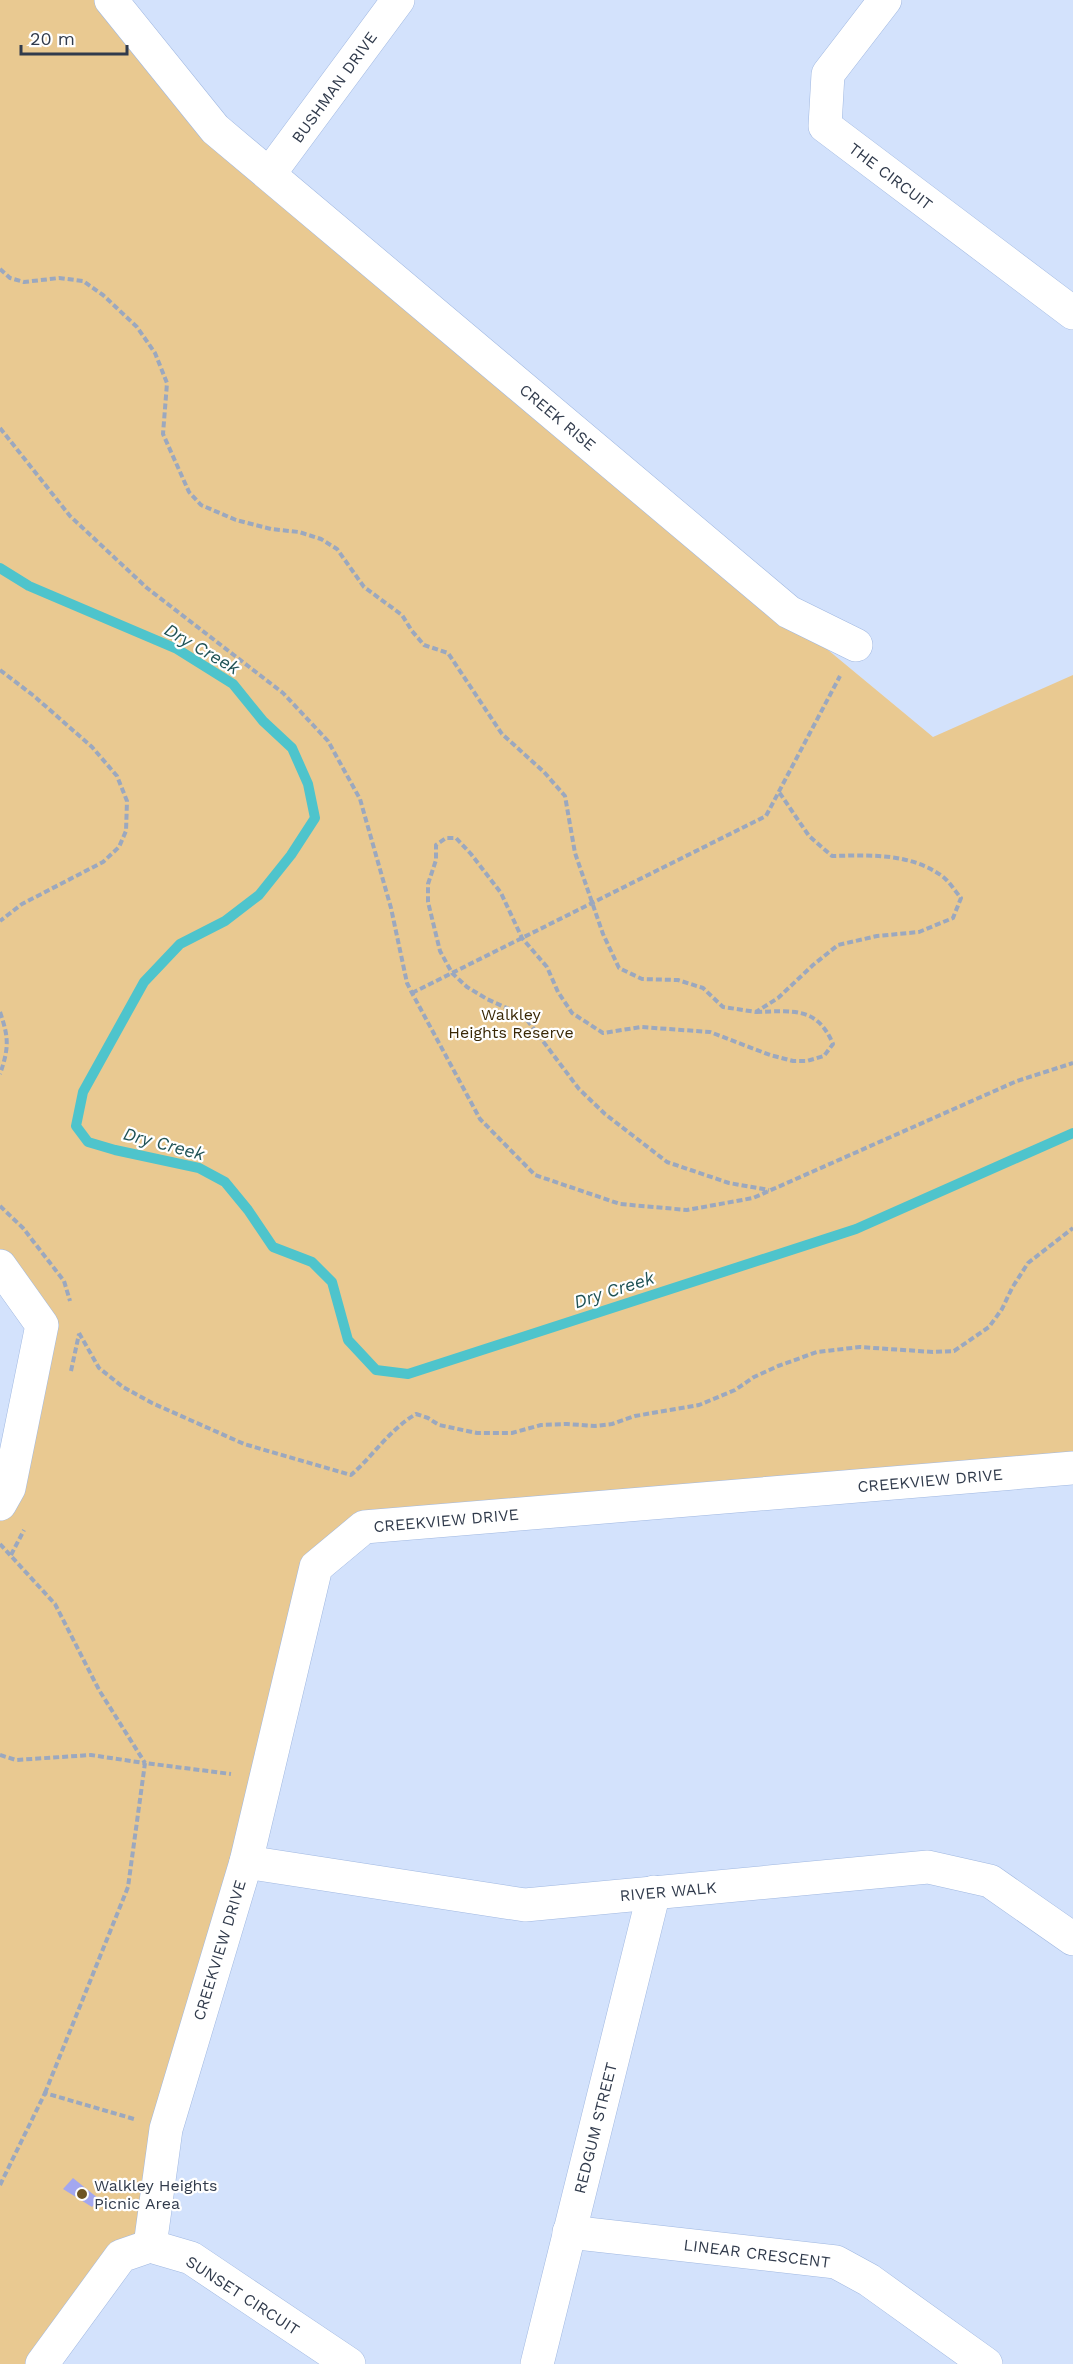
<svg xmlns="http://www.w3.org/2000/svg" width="1073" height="2364" viewBox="0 0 1073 2364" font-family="'Work Sans',sans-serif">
<rect width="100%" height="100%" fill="#d3e2fc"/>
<polygon fill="#e9c991" points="0,0 96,0 215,142 933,737 1073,675 1073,1468 364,1527 316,1567 150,2246 35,2364 0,2364 0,1504 42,1326 0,1266"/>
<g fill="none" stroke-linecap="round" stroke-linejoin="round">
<polyline stroke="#4ec4cc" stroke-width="10" points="0,568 29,586 177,649 233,684 263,721 292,748 308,784 315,818 291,855 259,895 225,921 180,944 144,982 83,1092 76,1126 88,1142 115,1150 199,1168 225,1182 248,1210 273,1247 312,1262 332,1282 348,1340 376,1370 408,1374 856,1229 1073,1133"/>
</g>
<polygon fill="#a3a7f0" points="73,2178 99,2199 92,2207 63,2189"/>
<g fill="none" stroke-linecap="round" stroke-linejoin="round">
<g stroke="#a0b8e1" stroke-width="34">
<g id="street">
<polyline points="111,0 215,129 789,612 856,645"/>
<polyline points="885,0 828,74 825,126 1073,313"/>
<polyline points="270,173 398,0"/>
<polyline points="0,1266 42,1325 9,1488 0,1504"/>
<polyline points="246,1862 525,1905 928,1867 990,1881 1073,1939"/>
<polyline points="569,2232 836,2262 869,2280 986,2364"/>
<polyline points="150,2246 166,2129 246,1862 316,1567 364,1527 1073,1468"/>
<polyline points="42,2364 121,2256 150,2246 191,2258 349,2364"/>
<polyline points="537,2364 654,1892"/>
</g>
</g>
<g stroke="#9ba8bf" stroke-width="4" stroke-dasharray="6 3" stroke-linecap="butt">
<path d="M0 269 10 278 24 282 59 278 83 281 103 295 137 327 155 353 167 383 163 434 189 492 201 505 236 520 271 529 299 532 321 539 337 549 364 587 402 615 412 631 424 645 448 653 502 734 544 772 565 796 575 853 603 934 619 968 642 979 678 980 703 988 723 1007 756 1012 778 998 813 965 838 945 877 936 919 932 953 918 961 898C955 891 949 881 942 876 910 853 870 855 832 856L809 836 779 792"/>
<polyline points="0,428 70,516 147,588 283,693 328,741 360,799 391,908 407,983 412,993 480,1119 535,1175 620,1204 687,1210 753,1198 1017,1081 1073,1063"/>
<polyline points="0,670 34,696 92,747 117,776 127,801 126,831 119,847 103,862 22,904 0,921"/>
<polyline points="412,993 766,816 840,676"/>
<path d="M0 1012C9 1038 9 1048 0 1074"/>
<path d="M756 1012C792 1011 817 1006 833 1044L824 1056 807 1061H793L770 1055 710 1032 641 1027 603 1033 572 1013 558 992 547 967 522 938 501 893 471 854 456 838H446L436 845V860L428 884V902L440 951 452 973 467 987 487 999 524 1016 579 1089 605 1114 667 1162 729 1183 769 1190"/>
<polyline points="0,1206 23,1228 64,1281 70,1301"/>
<path d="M79 1333 99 1368 123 1387 152 1403 244 1444 351 1475C373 1456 390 1429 416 1414L428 1418 439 1425 477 1433H512L541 1425 567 1424 595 1426 612 1424 635 1416 699 1405 735 1390 754 1377 778 1366 817 1352 860 1347 933 1352 954 1351 989 1327 1002 1309 1012 1288 1028 1263 1073 1228"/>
<polyline points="71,1371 79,1334"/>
<polyline points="0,1544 55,1604 99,1690 145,1763"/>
<polyline points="11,1555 24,1530"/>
<polyline points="0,1755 16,1760 91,1755 144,1763"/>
<polyline points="45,2093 128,1887 145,1763 231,1774"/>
<polyline points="0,2185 45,2093 134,2119"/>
</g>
<use href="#street" stroke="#fff" stroke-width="33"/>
</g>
<circle fill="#6d5425" stroke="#fff" stroke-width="2" cx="82" cy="2194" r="6"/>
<g text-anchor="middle" stroke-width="4.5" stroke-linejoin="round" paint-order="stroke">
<g font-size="16" fill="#313b4c" stroke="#fff">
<text transform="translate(334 87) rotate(-54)" y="6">BUSHMAN DRIVE</text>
<text transform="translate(891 176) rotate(37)" y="6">THE CIRCUIT</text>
<text transform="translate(558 417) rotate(40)" y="6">CREEK RISE</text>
<text transform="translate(930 1480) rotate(-5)" y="6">CREEKVIEW DRIVE</text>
<text transform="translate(446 1520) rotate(-5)" y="6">CREEKVIEW DRIVE</text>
<text transform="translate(668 1891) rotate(-5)" y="6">RIVER WALK</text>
<text transform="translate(219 1950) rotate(-73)" y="6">CREEKVIEW DRIVE</text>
<text transform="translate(595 2128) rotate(-76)" y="6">REDGUM STREET</text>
<text transform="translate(757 2253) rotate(7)" y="6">LINEAR CRESCENT</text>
<text transform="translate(243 2295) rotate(33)" y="6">SUNSET CIRCUIT</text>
</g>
<g font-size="16" fill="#392806" stroke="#fff">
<text x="511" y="1020">Walkley<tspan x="511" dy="18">Heights Reserve</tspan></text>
</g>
<g font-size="16" fill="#313b4c" stroke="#fff" text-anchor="start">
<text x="94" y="2191">Walkley Heights<tspan x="94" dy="18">Picnic Area</tspan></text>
</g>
<g font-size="18" font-style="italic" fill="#1f5255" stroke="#fff">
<text transform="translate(202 649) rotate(30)" y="6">Dry Creek</text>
<text transform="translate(164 1144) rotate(15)" y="6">Dry Creek</text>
<text transform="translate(614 1290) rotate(-18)" y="6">Dry Creek</text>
</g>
</g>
<path d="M21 45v9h106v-9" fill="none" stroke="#313b4c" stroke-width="3"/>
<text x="30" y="45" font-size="18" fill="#313b4c" stroke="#ffffff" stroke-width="4.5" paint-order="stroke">20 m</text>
</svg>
